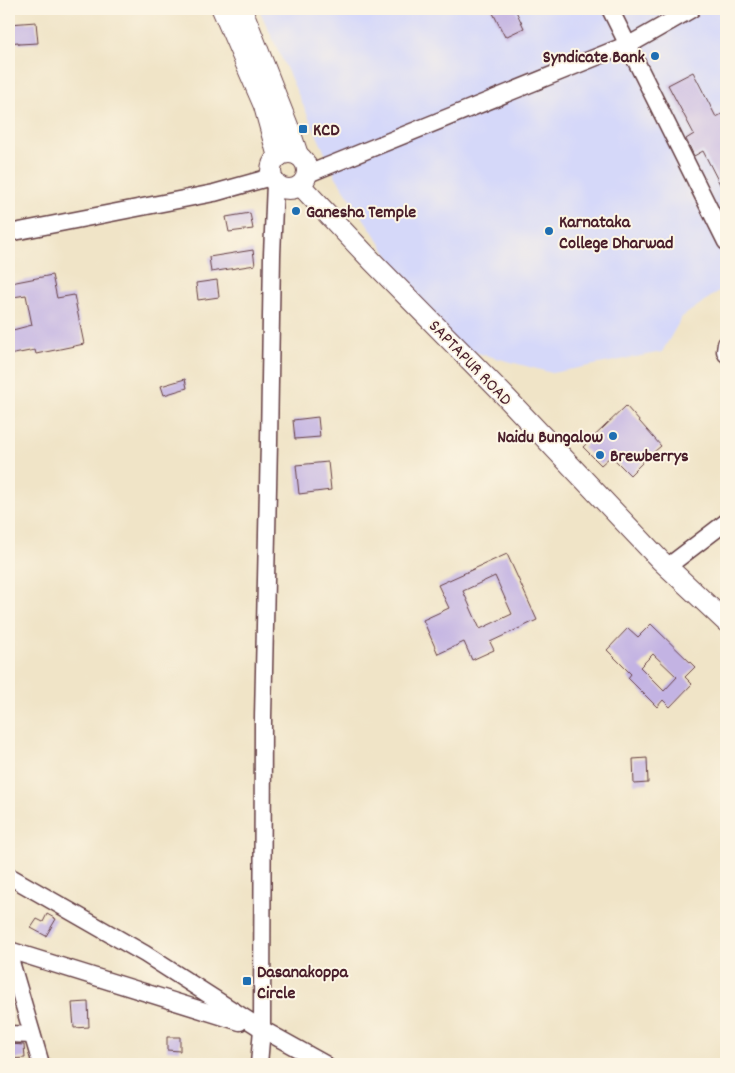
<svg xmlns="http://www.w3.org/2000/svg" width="735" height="1073" viewBox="0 0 735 1073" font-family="Dekko,sans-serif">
<rect width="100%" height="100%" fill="#fcf5e5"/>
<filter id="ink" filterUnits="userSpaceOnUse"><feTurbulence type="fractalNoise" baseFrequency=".02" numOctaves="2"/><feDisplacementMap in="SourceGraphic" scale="10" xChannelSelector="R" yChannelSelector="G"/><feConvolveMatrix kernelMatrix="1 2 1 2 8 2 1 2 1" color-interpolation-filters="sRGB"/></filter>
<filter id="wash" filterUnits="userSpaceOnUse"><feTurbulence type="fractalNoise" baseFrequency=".0096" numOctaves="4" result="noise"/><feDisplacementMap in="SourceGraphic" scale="20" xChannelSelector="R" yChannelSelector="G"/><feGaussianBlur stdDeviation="1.12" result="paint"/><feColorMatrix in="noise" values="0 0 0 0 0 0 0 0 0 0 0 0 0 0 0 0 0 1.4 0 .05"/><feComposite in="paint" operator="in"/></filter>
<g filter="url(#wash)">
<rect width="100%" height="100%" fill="#f0e4c7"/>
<polygon fill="#d5d8f9" points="259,9 726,9 726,286 682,317 662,352 552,373 448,345 336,177"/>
<g id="blocks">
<g fill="#c3b3e3" fill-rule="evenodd">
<polygon points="491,9 515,9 524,28 505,37"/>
<polygon points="36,22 38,43 19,44 18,42 9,43 9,24"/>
<polygon points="693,72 716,117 726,112 726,196 703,151 694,156 686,139 694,134 668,85"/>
<polygon points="250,213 253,229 229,232 226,217"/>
<polygon points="253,250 255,265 211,272 209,257"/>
<polygon points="52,275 57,298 74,295 84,344 36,354 35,350 9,355 9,331 32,325 26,295 13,297 11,283"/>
<polygon points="217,280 219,297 198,300 196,283"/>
<polygon points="185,379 187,388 164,395 161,386"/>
<polygon points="626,406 661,446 642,462 642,463 630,475 611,456 601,465 583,447"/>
<polygon points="318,417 320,437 295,439 293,420"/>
<polygon points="328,462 331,490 299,494 296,465"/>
<path d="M507 554 537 620 490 642 494 650 472 660 464 642 438 654 423 620 449 608 438 585ZM495 576 512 614 480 629 463 591Z"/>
<path d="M651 624 695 667 685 677 692 684 670 707 663 700 657 707 628 678 631 674 607 650 628 628 638 637ZM653 654 677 677 664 691 640 667Z"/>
<polygon points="647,758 648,783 634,784 633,759"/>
<polygon points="47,914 56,919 46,936 31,928 37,919 43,922"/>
<polygon points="88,1002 89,1027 74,1028 72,1003"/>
<polygon points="167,1037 180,1037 180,1051 167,1050"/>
<polygon points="9,1044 24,1045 25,1058 10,1059"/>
</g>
</g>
</g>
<g filter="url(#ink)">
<use href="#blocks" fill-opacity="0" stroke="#633d42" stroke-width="1"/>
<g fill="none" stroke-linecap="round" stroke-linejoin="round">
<g stroke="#633d42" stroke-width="19">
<g id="minor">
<polyline points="610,9 726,242"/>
<polyline points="308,174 636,41 692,9"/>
<polyline points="9,233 214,193 271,177"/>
<polyline points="726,344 725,351 726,354"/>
<polyline points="667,567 726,522"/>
<polyline points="9,876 145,954 262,1029 325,1064"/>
<polyline points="9,950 240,1022"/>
<polyline points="9,955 41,1064"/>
<polyline points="9,1034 32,1035"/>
<polyline points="259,1064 262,1029 263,717 269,442 272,255 275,183"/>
</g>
</g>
<g stroke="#633d42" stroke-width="22">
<g id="major">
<polyline points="222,9 264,106 278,157"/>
<polyline points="242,9 290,131 298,155"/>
<circle cx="289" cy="171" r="18"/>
<polyline points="301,186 372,261 503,394 660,560 726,622"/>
</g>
</g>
<use href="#minor" stroke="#fff" stroke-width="16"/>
<use href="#major" stroke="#fff" stroke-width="20"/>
</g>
</g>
<g fill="#1f6fb2" stroke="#fcf5e5" stroke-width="2">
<circle cx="655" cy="56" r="5"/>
<rect x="298" y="124" width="10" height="10" rx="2.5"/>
<circle cx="296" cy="211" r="5"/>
<circle cx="549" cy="231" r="5"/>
<circle cx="613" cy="436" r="5"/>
<circle cx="600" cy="455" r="5"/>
<rect x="242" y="976" width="10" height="10" rx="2.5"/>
</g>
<g text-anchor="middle" stroke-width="4" stroke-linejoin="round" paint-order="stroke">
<g font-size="18" font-weight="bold" fill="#4a1f2b" stroke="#fcf5e5" text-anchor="start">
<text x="645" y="62" text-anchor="end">Syndicate Bank</text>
<text x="313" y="135">KCD</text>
<text x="306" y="217">Ganesha Temple</text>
<text x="559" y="227">Karnataka<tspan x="559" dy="21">College Dharwad</tspan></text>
<text x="603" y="442" text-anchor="end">Naidu Bungalow</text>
<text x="610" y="461">Brewberrys</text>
<text x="257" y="977">Dasanakoppa<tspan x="257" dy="21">Circle</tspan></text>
</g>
<g font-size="18" fill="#4a1f2b" stroke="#fcf5e5">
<text transform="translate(471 362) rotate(46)" y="6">SAPTAPUR ROAD</text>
</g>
</g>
<rect width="735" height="1073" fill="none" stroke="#fcf5e5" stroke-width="30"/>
</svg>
